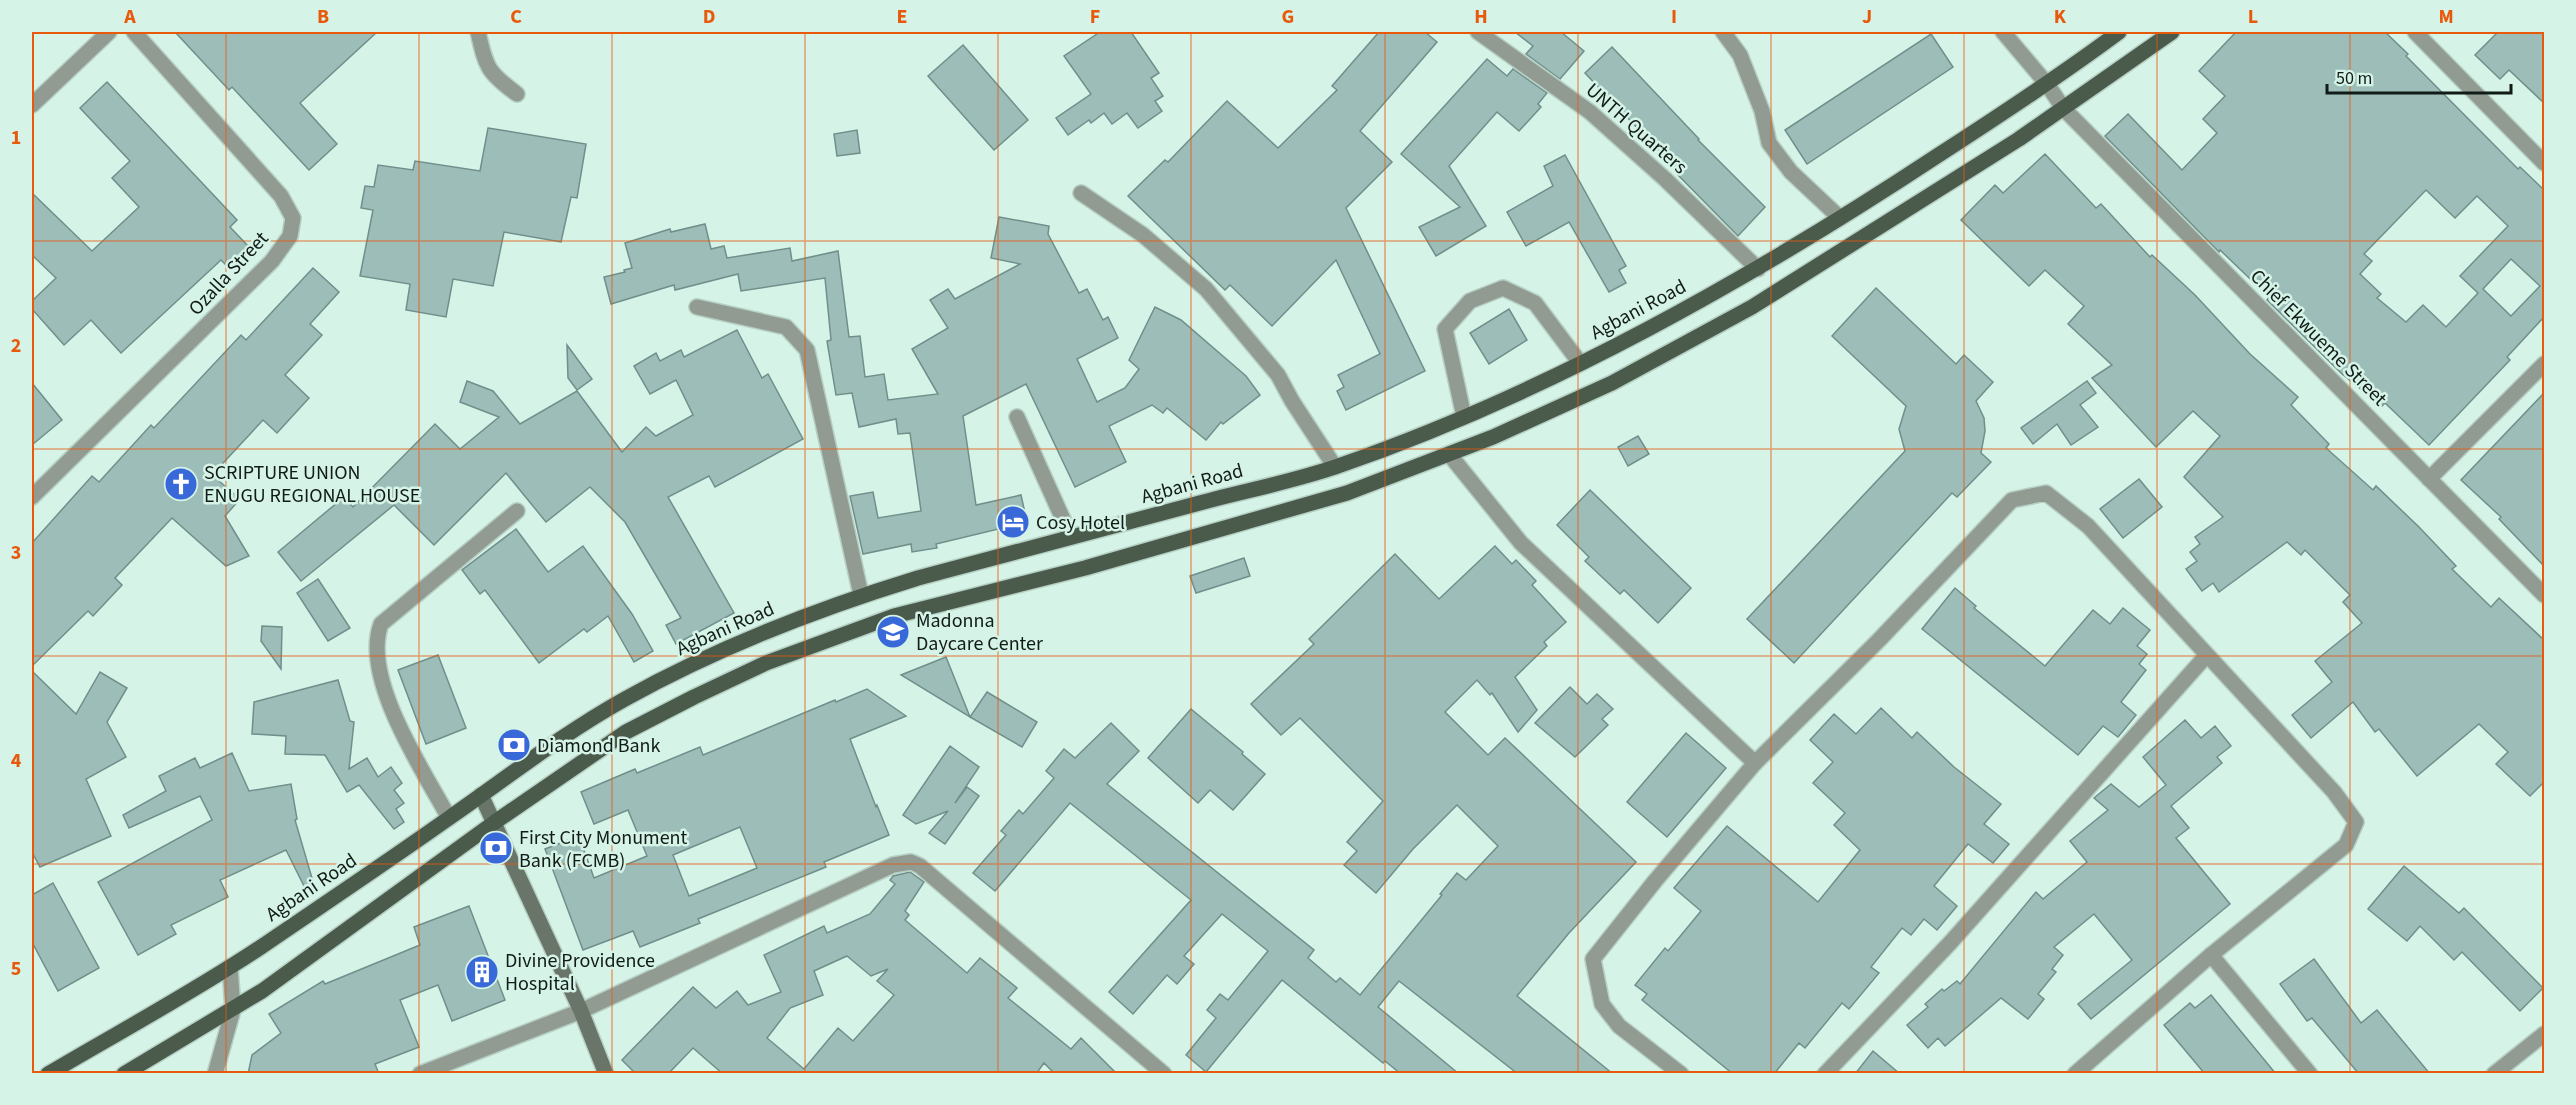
<svg xmlns="http://www.w3.org/2000/svg" width="2576" height="1105" viewBox="0 0 2576 1105" font-family="'Source Sans 3',sans-serif">
<rect width="100%" height="100%" fill="#d5f3e6"/>
<g fill="#9dbdb9" stroke="#708f8b" stroke-width="1.5" fill-rule="evenodd">
<polygon points="175,32 377,32 300,103 337,144 309,170 232,87 229,90"/>
<polygon points="1100,32 1131,32 1159,73 1151,78 1163,96 1155,101 1162,111 1138,128 1127,113 1112,124 1104,113 1091,123 1089,120 1068,135 1056,118 1091,94 1064,56"/>
<polygon points="1379,32 1425,32 1437,42 1360,131 1392,162 1346,208 1425,371 1346,410 1337,391 1344,387 1338,375 1380,354 1336,260 1272,326 1230,285 1225,290 1128,196 1165,160 1168,162 1227,101 1278,148 1337,90 1332,86"/>
<polygon points="1515,32 1561,32 1584,51 1560,79 1526,54 1533,46"/>
<path d="M2236 32H2385L2408 54 2406 56 2518 169 2520 167 2544 190V317L2507 357 2510 360 2429 445 2385 403 2382 406 2342 374 2267 300 2269 297 2220 250 2219 252 2105 136 2128 114 2182 170 2217 133 2203 119 2225 96 2199 71ZM2426 190 2455 218 2477 196 2508 226 2460 276 2478 293 2446 327 2423 305 2406 322 2377 298 2381 294 2360 274 2372 261 2364 254ZM2511 259 2540 286 2511 316 2483 289Z"/>
<polygon points="2498,32 2544,32 2544,103 2509,70 2500,79 2475,55"/>
<polygon points="1931,34 1953,67 1807,164 1785,130"/>
<polygon points="963,45 1028,120 994,150 928,76"/>
<polygon points="1612,47 1699,139 1698,140 1765,207 1738,236 1677,174 1679,172 1585,73"/>
<polygon points="1487,59 1507,76 1513,69 1547,93 1538,104 1541,107 1519,131 1497,112 1449,166 1486,226 1436,256 1419,227 1460,207 1401,154"/>
<polygon points="107,82 237,220 230,227 249,247 229,268 221,260 121,353 91,320 64,345 32,309 32,301 56,278 32,255 32,193 92,251 139,207 112,178 130,161 80,108"/>
<polygon points="488,128 586,144 577,198 571,197 561,242 504,232 493,286 453,279 446,317 406,310 410,284 360,276 373,210 361,208 365,186 374,187 378,165 413,170 415,161 480,171"/>
<polygon points="857,130 860,153 837,156 834,134"/>
<polygon points="2045,154 2096,208 2101,204 2150,257 2152,255 2195,295 2250,354 2298,397 2291,405 2329,444 2326,448 2373,490 2376,486 2419,527 2456,566 2452,569 2491,607 2499,598 2544,640 2544,782 2530,796 2496,764 2508,752 2479,724 2417,776 2379,729 2375,732 2353,702 2311,738 2292,715 2332,682 2315,661 2362,623 2343,602 2350,595 2305,550 2301,555 2287,542 2219,592 2213,583 2202,591 2186,569 2197,561 2190,552 2200,544 2195,537 2223,517 2184,477 2220,436 2193,411 2156,447 2092,378 2112,365 2068,324 2084,306 2045,270 2029,286 1961,220 1995,185 2003,193"/>
<polygon points="1565,155 1626,266 1619,270 1626,283 1609,292 1569,222 1526,246 1507,212 1553,186 1544,166"/>
<polygon points="999,217 1049,226 1048,234 1079,293 1087,289 1103,320 1108,317 1118,338 1077,359 1097,402 1125,388 1139,369 1129,360 1155,307 1181,320 1246,376 1260,395 1223,424 1221,422 1206,440 1167,408 1163,413 1152,405 1109,426 1126,462 1075,487 1026,384 963,416 976,505 1021,495 1027,522 936,544 937,548 912,552 911,544 863,554 850,496 873,492 878,518 921,511 910,433 898,434 896,419 859,427 852,393 836,395 827,341 831,340 825,278 741,291 738,274 675,290 674,285 611,304 604,277 625,272 624,270 632,268 625,243 670,229 671,232 705,224 711,249 724,246 727,258 790,248 792,261 838,251 849,337 860,336 865,377 884,374 888,400 938,394 912,349 948,328 930,300 948,289 955,299 1020,264 991,258"/>
<polygon points="313,268 339,292 310,324 322,335 285,375 309,398 277,433 263,420 212,475 240,499 225,516 249,556 226,566 172,518 115,578 122,585 93,616 88,611 32,666 32,543 92,476 99,482 151,425 154,428 241,335 246,340"/>
<polygon points="1876,288 1956,364 1964,355 1993,382 1976,401 1984,418 1985,431 1981,453 1991,462 1957,497 1952,493 1794,663 1747,619 1905,451 1899,429 1906,406 1832,336"/>
<polygon points="1509,309 1527,340 1489,364 1470,333"/>
<polygon points="737,330 762,378 768,374 803,439 715,487 709,476 668,497 734,613 676,644 666,625 681,618 625,522 590,487 546,522 506,473 434,545 394,505 301,581 278,552 344,497 353,507 435,424 460,449 499,417 460,402 467,381 493,391 520,424 577,391 622,452 646,427 656,436 693,415 676,380 650,394 634,366 656,353 660,361 681,350 684,357"/>
<polygon points="567,345 592,379 577,390 568,378"/>
<polygon points="2087,381 2096,393 2080,405 2098,427 2071,445 2057,424 2033,444 2021,428"/>
<polygon points="32,383 62,420 32,445"/>
<polygon points="2544,393 2544,566 2499,519 2501,517 2461,480"/>
<polygon points="1638,436 1649,454 1628,466 1618,447"/>
<polygon points="2139,479 2162,507 2123,538 2100,509"/>
<polygon points="1590,490 1691,588 1658,623 1624,590 1620,594 1585,561 1589,557 1557,525"/>
<polygon points="516,529 548,572 583,546 632,614 653,651 634,662 608,616 587,632 584,629 539,663 485,590 480,594 462,570"/>
<polygon points="1495,546 1512,564 1516,560 1536,581 1532,585 1566,622 1544,642 1547,646 1515,677 1537,710 1518,732 1492,693 1490,695 1477,680 1445,712 1488,755 1505,738 1636,862 1569,933 1517,996 1613,1074 1518,1074 1399,981 1378,1007 1459,1074 1401,1074 1385,1061 1383,1063 1282,980 1206,1072 1186,1055 1216,1018 1207,1010 1220,994 1228,1000 1268,951 1222,914 1184,956 1194,964 1177,984 1167,975 1133,1014 1109,992 1191,900 1070,803 995,891 973,873 1006,835 1001,831 1019,810 1023,814 1054,778 1046,771 1064,749 1075,758 1111,723 1139,751 1107,784 1314,950 1308,958 1336,982 1340,978 1360,995 1442,895 1440,894 1457,873 1466,880 1498,846 1457,805 1413,849 1376,893 1344,865 1357,851 1347,842 1383,801 1300,718 1281,735 1251,704 1314,644 1309,639 1395,554 1439,599"/>
<polygon points="1244,558 1250,576 1196,593 1190,576"/>
<polygon points="318,579 350,628 328,641 297,593"/>
<polygon points="1955,588 1976,606 1974,608 2045,666 2093,610 2110,624 2123,608 2150,630 2137,646 2147,654 2139,664 2146,670 2121,702 2136,715 2118,737 2103,726 2078,755 1922,629"/>
<polygon points="262,626 282,627 281,669 261,641"/>
<polygon points="438,655 466,728 426,744 398,670"/>
<polygon points="946,657 970,717 901,675"/>
<polygon points="32,671 76,714 100,672 127,688 107,722 126,757 86,779 111,836 40,867 32,852"/>
<polygon points="338,680 350,721 354,722 349,769 367,758 378,777 391,767 402,783 394,790 404,803 396,809 404,822 394,829 359,785 347,792 325,755 285,754 286,736 252,734 254,702"/>
<polygon points="1570,687 1587,704 1597,694 1613,709 1602,719 1608,725 1575,757 1535,723"/>
<path d="M867 689 906 716 850 739 876 807 877 805 889 835 824 862 826 867 698 919 700 923 640 947 633 931 583 950 545 849 579 836 594 878 647 856 628 810 594 824 581 792 635 769 637 773 700 747 703 755 835 700 836 702ZM740 827 757 868 689 896 673 855Z"/>
<polygon points="987,692 1037,722 1022,747 970,717"/>
<polygon points="1881,708 1912,738 1917,732 1954,767 2001,804 1984,824 2009,844 1993,863 1968,844 1934,886 1957,906 1937,930 1924,919 1911,935 1902,928 1871,967 1879,973 1849,1009 1842,1003 1805,1048 1799,1043 1774,1074 1733,1074 1642,1000 1647,994 1635,985 1665,948 1668,951 1701,911 1674,888 1727,826 1818,902 1860,850 1834,825 1845,813 1813,783 1833,762 1810,740 1834,714 1856,734"/>
<polygon points="1191,709 1243,752 1242,754 1265,774 1233,810 1210,790 1198,803 1148,758"/>
<polygon points="2185,720 2201,738 2215,726 2231,746 2217,757 2222,763 2171,806 2189,828 2176,838 2230,904 2091,1019 2078,1004 2132,960 2094,914 2054,947 2063,955 2052,969 2056,972 2038,994 2044,999 2028,1019 2001,998 1945,1046 1938,1038 1928,1048 1907,1025 1928,1007 1925,1004 1942,989 1944,991 1957,981 1960,984 2036,892 2043,899 2087,862 2070,841 2108,810 2094,798 2111,784 2139,807 2166,785 2143,757"/>
<polygon points="1686,733 1726,768 1667,837 1627,802"/>
<polygon points="950,746 979,767 955,803 967,787 979,796 945,844 929,833 948,811 916,824 903,815"/>
<polygon points="232,753 249,791 291,784 297,819 295,820 314,885 305,888 286,850 220,880 228,897 171,925 176,934 138,955 98,882 212,820 200,796 129,828 123,815 166,791 159,776 195,758 200,768"/>
<polygon points="2404,866 2459,913 2464,908 2543,988 2520,1011 2462,952 2454,960 2420,926 2407,941 2368,909"/>
<path d="M910 872 924 882 905 911 909 915 905 920 967 973 980 958 1017 988 1008 998 1071 1049 1081 1038 1117 1074H1055L1044 1063 1036 1074H723L693 1048 668 1074H636L622 1060 693 987 716 1008 737 991 748 1005 781 992 764 955 824 926 827 933 870 914 895 884 890 880 893 876ZM847 956 871 976 888 969 877 981 894 995 853 1041 838 1028 804 1069 767 1038 790 1008 823 995 814 971Z"/>
<polygon points="53,883 99,968 58,991 32,942 32,895"/>
<polygon points="469,906 505,1000 452,1021 438,985 400,1000 419,1047 375,1064 379,1074 248,1074 252,1055 281,1033 269,1014 323,981 325,984 420,945 414,927"/>
<polygon points="2314,959 2361,1023 2377,1010 2430,1074 2359,1074 2312,1018 2307,1021 2280,984"/>
<polygon points="2211,995 2276,1074 2205,1074 2164,1025 2190,1003 2195,1008"/>
<polygon points="1873,1051 1900,1074 1855,1074"/>
</g>
<g fill="none" stroke-linecap="round" stroke-linejoin="round">
<g stroke="#b6d0c5" stroke-width="18">
<g id="minor">
<path d="M478 32C486 67 487 72 517 94"/>
<polyline points="1478,32 1590,112 1665,179 1758,269"/>
<polyline points="1723,32 1740,55 1762,111 1769,143 1791,172 1840,218"/>
<polyline points="2003,32 2047,84 2063,108 2544,595"/>
<polyline points="2415,32 2544,163"/>
<polyline points="32,105 109,32"/>
<polyline points="1081,193 1143,235 1206,289 1278,375 1292,401 1335,467"/>
<polyline points="697,307 786,327 807,350 861,595"/>
<polyline points="1017,417 1071,537"/>
<polyline points="1464,417 1445,329 1470,301 1503,288 1535,303 1580,363"/>
<polyline points="1449,454 1521,543 1755,763"/>
<polyline points="2429,479 2544,364"/>
<polyline points="32,497 272,261 290,236 293,218 281,196 134,32"/>
<path d="M449 818C423 770 361 678 381 624L517 511"/>
<polyline points="2211,955 2310,1074"/>
<polyline points="420,1074 581,1011 893,865 911,862 920,866 1164,1074"/>
<polyline points="1681,1074 1619,1026 1602,1004 1593,959 1655,881 1755,763 1879,640 2012,500 2046,493 2088,526 2334,792 2356,822 2346,845 2211,955 2075,1074"/>
<polyline points="1825,1074 1950,943 2206,656"/>
<polyline points="2494,1074 2544,1034"/>
</g>
</g>
<g stroke="#b6d0c5" stroke-width="18">
<polyline id="tertiary" points="215,1074 233,1010 230,967"/>
</g>
<g stroke="#b6d0c5" stroke-width="18">
<polyline id="secondary" points="481,795 581,1011 606,1074"/>
</g>
<g stroke="#b6d0c5" stroke-width="18">
<g id="primary">
<path d="M48 1074C119 1032 192 993 261 947 324 904 387 862 449 818 507 778 562 734 625 699 718 647 817 609 918 578 1011 553 1104 529 1196 504 1243 491 1292 482 1338 466 1549 393 1752 278 1937 156 1999 116 2060 76 2119 32"/>
<polyline points="124,1074 262,991 495,822 626,732 694,697 766,663 894,616 1085,568 1347,493 1493,437 1612,383 1752,307 2019,139 2172,32"/>
</g>
</g>
<use href="#minor" stroke="#929b92" stroke-width="15"/>
<use href="#tertiary" stroke="#929b92" stroke-width="15"/>
<use href="#secondary" stroke="#687568" stroke-width="15"/>
<use href="#primary" stroke="#4a5a4b" stroke-width="15"/>
</g>
<path fill="none" stroke="#e8590c" stroke-width="1.5" stroke-opacity="0.55" d="M226 32V1074M419 32V1074M612 32V1074M805 32V1074M998 32V1074M1191 32V1074M1385 32V1074M1578 32V1074M1771 32V1074M1964 32V1074M2157 32V1074M2350 32V1074M32 241H2544M32 449H2544M32 656H2544M32 864H2544"/>
<defs>
<g id="church-disc" transform="scale(1.725)"><circle r="9.5" fill="#3969d9" stroke="#d5f3e6"/><path d="M-1.2-6h2.4v3.5h3.3v2.4h-3.3V6h-2.4V-.1h-3.3v-2.4h3.3Z" fill="#fff"/></g>
<g id="hotel-disc" transform="scale(1.725)"><circle r="9.5" fill="#3969d9" stroke="#d5f3e6"/><path d="M-6-4.5h1.5V1H6V5H4.5V3h-9V5H-6ZM-4 0a1.8 1.8 0 1 1 3.6 0ZM.5 0V-2.5h3Q6-2.5 6 0Z" fill="#fff"/></g>
<g id="school-disc" transform="scale(1.725)"><circle r="9.5" fill="#3969d9" stroke="#d5f3e6"/><path d="M0-5L7-2L0 1L-7-2ZM-4 1L0 2.5L4 1V4Q0 6-4 4Z" fill="#fff"/></g>
<g id="bank-disc" transform="scale(1.725)"><circle r="9.5" fill="#3969d9" stroke="#d5f3e6"/><path d="M-6-4H6V4H-6ZM0-2.3a2.3 2.3 0 1 0 0 4.6a2.3 2.3 0 1 0 0-4.6Z" fill="#fff"/></g>
<g id="building-disc" transform="scale(1.725)"><circle r="9.5" fill="#3969d9" stroke="#d5f3e6"/><path d="M-4-6H4V6H1V3H-1V6H-4ZM-2.5-4.3h1.7v1.8h-1.7ZM.8-4.3h1.7v1.8H.8ZM-2.5-1h1.7V.8h-1.7ZM.8-1h1.7V.8H.8Z" fill="#fff"/></g>
</defs>
<g fill-rule="evenodd">
<use href="#church-disc" x="181" y="484"/>
<use href="#hotel-disc" x="1013" y="522"/>
<use href="#school-disc" x="893" y="632"/>
<use href="#bank-disc" x="514" y="745"/>
<use href="#bank-disc" x="496" y="848"/>
<use href="#building-disc" x="482" y="972"/>
</g>
<g text-anchor="middle" stroke-width="5" stroke-linejoin="round" paint-order="stroke">
<g font-size="20" fill="#111b17" stroke="#d5f3e6">
<text transform="translate(1637 128) rotate(41)" y="7">UNTH Quarters</text>
<text transform="translate(228 273) rotate(-47)" y="7">Ozalla Street</text>
<text transform="translate(1638 309) rotate(-28)" y="7">Agbani Road</text>
<text transform="translate(2319 337) rotate(45)" y="7">Chief Ekwueme Street</text>
<text transform="translate(1192 483) rotate(-15)" y="7">Agbani Road</text>
<text transform="translate(725 628) rotate(-24)" y="7">Agbani Road</text>
<text transform="translate(311 887) rotate(-34)" y="7">Agbani Road</text>
</g>
<g font-size="20" fill="#111b17" stroke="#d5f3e6" text-anchor="start">
<text x="204" y="479">SCRIPTURE UNION<tspan x="204" dy="23">ENUGU REGIONAL HOUSE</tspan></text>
<text x="1036" y="529">Cosy Hotel</text>
<text x="916" y="627">Madonna<tspan x="916" dy="23">Daycare Center</tspan></text>
<text x="537" y="752">Diamond Bank</text>
<text x="519" y="844">First City Monument<tspan x="519" dy="23">Bank (FCMB)</tspan></text>
<text x="505" y="967">Divine Providence<tspan x="505" dy="23">Hospital</tspan></text>
</g>
</g>
<rect width="2576" height="1105" fill="none" stroke="#d5f3e6" stroke-width="66"/>
<path d="M2327 84v9h184v-9" fill="none" stroke="#111b17" stroke-width="3"/>
<text x="2336" y="84" font-size="18" fill="#111b17" stroke="#d5f3e6" stroke-width="4.5" paint-order="stroke">50 m</text>
<rect x="33" y="33" width="2510" height="1039" fill="none" stroke="#e8590c" stroke-width="2"/>
<g font-size="20" text-anchor="middle" font-weight="bold" fill="#e8590c">
<text x="130" y="23">A</text>
<text x="323" y="23">B</text>
<text x="516" y="23">C</text>
<text x="709" y="23">D</text>
<text x="902" y="23">E</text>
<text x="1095" y="23">F</text>
<text x="1288" y="23">G</text>
<text x="1481" y="23">H</text>
<text x="1674" y="23">I</text>
<text x="1867" y="23">J</text>
<text x="2060" y="23">K</text>
<text x="2253" y="23">L</text>
<text x="2446" y="23">M</text>
<text x="16" y="144">1</text>
<text x="16" y="352">2</text>
<text x="16" y="559">3</text>
<text x="16" y="767">4</text>
<text x="16" y="975">5</text>
</g>
</svg>
